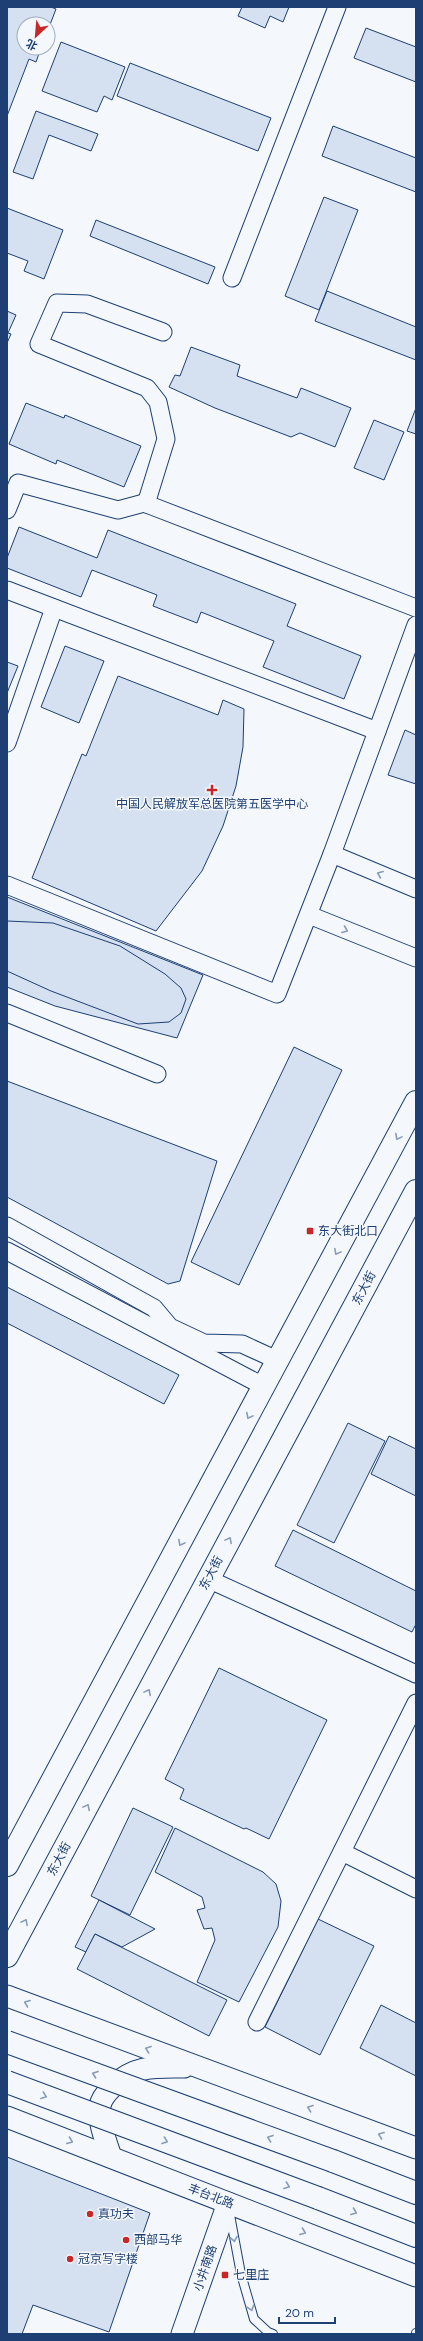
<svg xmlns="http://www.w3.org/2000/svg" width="423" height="2341" viewBox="0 0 423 2341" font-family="'DM Sans','Noto Sans SC',sans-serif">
<rect width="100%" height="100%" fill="#f4f7fb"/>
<g fill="#d5e0f0" stroke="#1d3f73">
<polygon points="7,7 51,7 56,9 48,30 48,24 24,24 24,48 41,48 36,62 29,59 7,116"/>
<polygon points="242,7 289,7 283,22 270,16 265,28 238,16"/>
<polygon points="366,28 416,47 416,82 354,58"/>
<polygon points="61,42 125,67 112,100 104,96 97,112 42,91"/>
<polygon points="130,63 271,118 258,151 117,96"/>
<polygon points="36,111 98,134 91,151 49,135 33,179 13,172"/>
<polygon points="333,126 416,158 416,192 322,156"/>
<polygon points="324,197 358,210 319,310 285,296"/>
<polygon points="7,208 63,230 44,279 24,271 28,261 7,253"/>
<polygon points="96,220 215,267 208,284 90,236"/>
<polygon points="327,291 416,327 416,360 315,321"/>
<polygon points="7,311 16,315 8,333 11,334 7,343"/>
<polygon points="191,347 240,365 237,376 297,398 301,388 351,408 335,447 300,433 291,437 215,408 169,387 175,375 180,376"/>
<polygon points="26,403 64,418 65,415 141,446 124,487 57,460 56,464 9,444"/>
<polygon points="416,408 416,434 407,431"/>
<polygon points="374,420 404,432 384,480 354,468"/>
<polygon points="19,527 97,558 108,530 296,604 287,626 361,656 344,699 263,667 274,641 201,612 197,623 153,606 157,595 92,570 81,597 7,568 7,558"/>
<polygon points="65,646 104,661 79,723 41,707"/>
<polygon points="7,662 18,666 7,693"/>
<polygon points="118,676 218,715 223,700 244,709 243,747 236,786 223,826 202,871 156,931 32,878 82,754 86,756"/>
<polygon points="405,730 416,735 416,784 388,775"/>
<polygon points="7,897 203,975 177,1038 55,1006 7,987"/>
<polygon points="7,921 53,923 120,946 165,974 181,988 186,999 181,1013 169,1022 138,1024 51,991 7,971"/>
<polygon points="294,1047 342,1070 239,1285 191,1262"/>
<polygon points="7,1081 217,1161 180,1281 168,1284 7,1197"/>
<polygon points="7,1287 179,1375 164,1404 7,1323"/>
<polygon points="348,1423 385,1441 334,1543 297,1525"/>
<polygon points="389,1436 416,1449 416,1496 371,1474"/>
<polygon points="293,1530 416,1591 416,1624 412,1632 275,1566"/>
<polygon points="219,1668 327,1720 269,1839 246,1828 244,1829 180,1799 184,1789 165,1779"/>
<polygon points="133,1808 173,1827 130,1915 91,1896"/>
<polygon points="175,1828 263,1872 276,1884 281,1901 278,1927 239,2002 197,1982 215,1940 212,1928 204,1929 197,1910 205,1908 202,1897 155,1872"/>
<polygon points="99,1900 155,1929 122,1947 95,1934 86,1952 75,1947"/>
<polygon points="318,1919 374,1946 320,2055 265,2027"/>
<polygon points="95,1934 227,2000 209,2036 77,1969"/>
<polygon points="381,2005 416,2023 416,2076 360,2048"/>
<polygon points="7,2157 150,2213 109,2332 33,2305 22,2334 7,2334"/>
</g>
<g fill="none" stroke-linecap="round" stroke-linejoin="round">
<g stroke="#1d3f73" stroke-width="10">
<g id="service">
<polyline points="230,2215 241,2274 254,2319 268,2332 273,2334"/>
<polyline points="416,2334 416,2333"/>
</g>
</g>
<g stroke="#1d3f73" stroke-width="19">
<g id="minor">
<polyline points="232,278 337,7"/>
<polyline points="146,504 166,439 158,402 147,388 39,344 57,303 87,304 163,332"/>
<polyline points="7,510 18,483 118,510 144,503 416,608"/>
<polyline points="7,590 377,731"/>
<polyline points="7,743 54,608"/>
<polyline points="332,854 416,889"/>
<polyline points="7,885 277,994 332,854 416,625"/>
<polyline points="309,915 416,958"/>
<polyline points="7,1013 157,1074"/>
<polyline points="7,1226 154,1308 170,1327 204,1343 242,1344 279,1361"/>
<polyline points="7,1251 265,1387"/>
<polyline points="208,1579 416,1674"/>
<polyline points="342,1852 416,1889"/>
<polyline points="257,2022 416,1703"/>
</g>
</g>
<g stroke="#1d3f73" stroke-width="23">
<g id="tertiary">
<polyline points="7,1996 416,2148"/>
<polyline points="7,2117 416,2276"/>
<path d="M111 2157C107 2144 97 2120 100 2106 101 2099 108 2091 113 2086 135 2065 155 2067 184 2067"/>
<polyline points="182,2334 228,2203"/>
</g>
</g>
<g stroke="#1d3f73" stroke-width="24">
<g id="secondary">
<polyline points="7,1865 416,1102"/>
<polyline points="7,1956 416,1191"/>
</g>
</g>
<g stroke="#1d3f73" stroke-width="24">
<g id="trunk">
<polyline points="333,2161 416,2193"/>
<polyline points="318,2198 416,2236"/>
</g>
</g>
<use href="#service" stroke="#f4f7fb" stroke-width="8"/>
<use href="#minor" stroke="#f4f7fb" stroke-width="17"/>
<use href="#tertiary" stroke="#f4f7fb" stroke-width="21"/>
<use href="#secondary" stroke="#f4f7fb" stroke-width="22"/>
<use href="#trunk" stroke="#f4f7fb" stroke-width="22"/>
<g stroke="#1d3f73" stroke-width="24" stroke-linecap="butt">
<g id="trunk-bridge">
<polyline points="7,2042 333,2161"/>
<polyline points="7,2082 318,2198"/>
</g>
</g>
<use href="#trunk-bridge" stroke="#f4f7fb" stroke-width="22"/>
</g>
<defs><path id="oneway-chevron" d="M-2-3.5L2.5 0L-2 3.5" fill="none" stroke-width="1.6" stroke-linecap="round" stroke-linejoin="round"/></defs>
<g stroke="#889bb7">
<use href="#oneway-chevron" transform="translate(380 874) rotate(-157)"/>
<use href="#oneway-chevron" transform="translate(345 930) rotate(22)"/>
<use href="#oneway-chevron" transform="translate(398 1137) rotate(118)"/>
<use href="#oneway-chevron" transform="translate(337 1252) rotate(118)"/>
<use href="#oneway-chevron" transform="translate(249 1416) rotate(118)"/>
<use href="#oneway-chevron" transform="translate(229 1540) rotate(-62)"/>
<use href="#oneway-chevron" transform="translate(181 1543) rotate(118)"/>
<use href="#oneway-chevron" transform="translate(148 1692) rotate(-62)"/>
<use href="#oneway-chevron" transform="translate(87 1807) rotate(-62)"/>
<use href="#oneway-chevron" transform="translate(25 1922) rotate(-62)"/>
<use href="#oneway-chevron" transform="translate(27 2003) rotate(-159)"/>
<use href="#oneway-chevron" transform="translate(148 2049) rotate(-160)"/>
<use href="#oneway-chevron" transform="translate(95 2074) rotate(-160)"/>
<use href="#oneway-chevron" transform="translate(44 2096) rotate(20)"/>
<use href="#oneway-chevron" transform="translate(310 2108) rotate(-160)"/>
<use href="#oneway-chevron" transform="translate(381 2135) rotate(-159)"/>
<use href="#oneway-chevron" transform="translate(270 2138) rotate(-160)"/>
<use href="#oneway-chevron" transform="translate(70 2141) rotate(21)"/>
<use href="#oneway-chevron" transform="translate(165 2141) rotate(20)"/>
<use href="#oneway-chevron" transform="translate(287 2186) rotate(20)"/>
<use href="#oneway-chevron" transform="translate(354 2212) rotate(22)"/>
<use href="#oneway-chevron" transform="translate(303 2232) rotate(21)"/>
<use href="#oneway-chevron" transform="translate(234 2239) rotate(80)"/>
<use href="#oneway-chevron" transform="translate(251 2308) rotate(73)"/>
</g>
<g fill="#c62828" stroke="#f4f7fb" stroke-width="1.5">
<path d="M210 784h4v4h4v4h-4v4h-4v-4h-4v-4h4z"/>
<rect x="306" y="1227" width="8" height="8" rx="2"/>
<circle cx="90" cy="2214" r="4"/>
<circle cx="126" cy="2240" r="4"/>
<circle cx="70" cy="2259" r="4"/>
<rect x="221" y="2271" width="8" height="8" rx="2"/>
</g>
<g text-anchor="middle" stroke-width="3" stroke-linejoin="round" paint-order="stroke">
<g font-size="12" fill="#1d3f73" stroke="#f4f7fb" text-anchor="start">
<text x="212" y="808" text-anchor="middle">中国人民解放军总医院第五医学中心</text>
<text x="318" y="1235">东大街北口</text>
<text x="98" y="2218">真功夫</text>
<text x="134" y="2244">西部马华</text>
<text x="78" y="2263">冠京写字楼</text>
<text x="233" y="2279">七里庄</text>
</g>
<g font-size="12" fill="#1d3f73" stroke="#f4f7fb">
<text transform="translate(364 1288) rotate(-62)" y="4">东大街</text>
<text transform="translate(211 1573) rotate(-62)" y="4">东大街</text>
<text transform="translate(59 1859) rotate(-62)" y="4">东大街</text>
<text transform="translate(211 2196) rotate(21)" y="4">丰台北路</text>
<text transform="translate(205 2268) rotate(-71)" y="4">小井南路</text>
</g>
</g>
<rect width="423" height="2341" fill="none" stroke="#1d3f73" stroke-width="16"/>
<g transform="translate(36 36) rotate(206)"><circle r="19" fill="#f4f7fb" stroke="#9eadc5"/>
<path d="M0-3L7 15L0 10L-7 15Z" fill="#c62828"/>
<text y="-6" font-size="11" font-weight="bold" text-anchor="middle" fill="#1d3f73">北</text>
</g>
<path d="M279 2317v6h56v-6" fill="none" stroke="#1d3f73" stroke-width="2"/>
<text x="285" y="2317" font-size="12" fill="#1d3f73" stroke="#f4f7fb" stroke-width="3" paint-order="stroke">20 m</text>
</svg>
